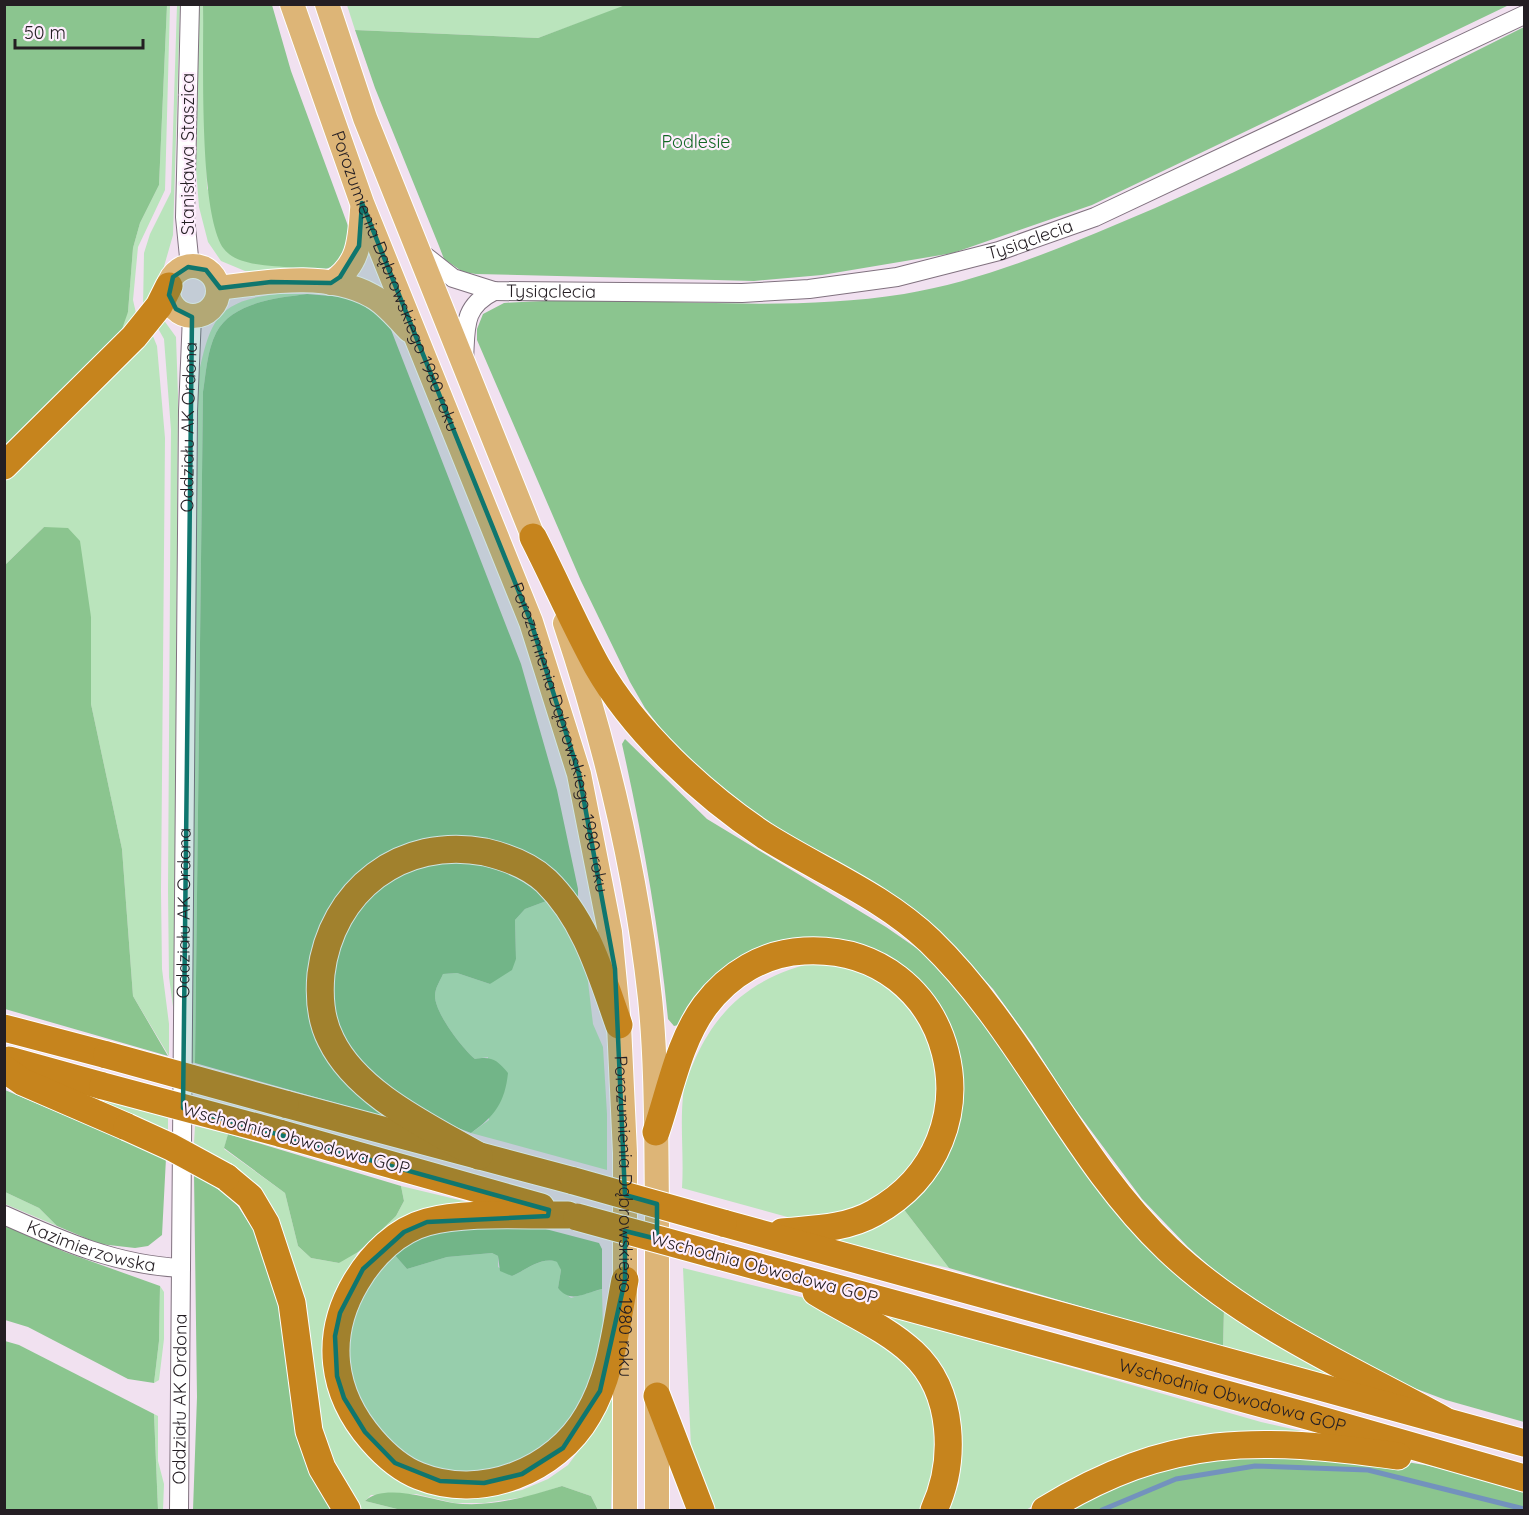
<svg xmlns="http://www.w3.org/2000/svg" width="1529" height="1515" viewBox="0 0 1529 1515" font-family="Quicksand,sans-serif">
<rect width="100%" height="100%" fill="#f1e1f0"/>
<g fill="#bae4bc">
<polygon points="203,4 207,188 239,259 318,271 245,271 221,261 208,242 199,207 196,169 199,5"/>
<polygon points="167,5 170,5 165,190 138,247 133,300 136,313 141,320 102,354 128,312 133,248 140,223 159,185"/>
<polygon points="177,5 180,5 173,235 157,291 143,309 144,253 150,234 171,192"/>
<polygon points="347,5 628,5 538,38 355,30"/>
<path d="M277 294H307C277 298 232 302 216 333 207 351 206 373 203 392L195 1063 191 1062 198 377C210 321 216 301 277 294Z"/>
<polygon points="163,319 176,337 178,395 174,1014 169,977 168,891 171,430 164,339 155,323"/>
<polygon points="150,329 157,346 165,438 161,891 162,969 169,1024 169,1056 133,996 122,849 91,704 91,617 44,527 5,565 5,479 118,369"/>
<path d="M549 900 569 929 587 973 593 1024 603 1047 607 1114V1170L471 1133 489 1120 488 1057 475 1059C462 1048 435 1013 435 996 435 988 440 981 443 974L457 973 490 984 516 959 515 920 525 909Z"/>
<path d="M821 961 845 964 889 982 931 1035 939 1109 911 1170 867 1203 838 1215 791 1218 682 1188C684 1157 680 1126 683 1096 684 1083 691 1069 696 1057 722 1001 761 974 821 961Z"/>
<polygon points="83,1094 168,1118 168,1132"/>
<polygon points="195,1126 228,1134 224,1149 285,1193 298,1246 311,1258 339,1263 396,1216 404,1201 401,1186 476,1204 387,1229 358,1252 327,1318 322,1360 327,1388 349,1434 382,1469 491,1496 522,1490 548,1479 568,1465 595,1429 614,1387 611,1510 598,1510 591,1496 562,1486 531,1496 485,1503 454,1503 416,1494 371,1495 365,1501 401,1510 359,1510 329,1452 315,1405 305,1317 218,1158 194,1143"/>
<polygon points="5,1192 39,1208 57,1226 5,1204"/>
<polygon points="902,1207 949,1268 835,1243 833,1238"/>
<path d="M393 1253 407 1269 447 1257 492 1253 498 1256V1267L512 1276C526 1270 542 1256 558 1262L561 1270 558 1288 571 1298 602 1289 603 1333 594 1376 568 1427 528 1460 465 1475 418 1466 372 1430 346 1373 353 1313 362 1293Z"/>
<polygon points="683,1268 809,1299 855,1321 918,1371 936,1419 940,1453 923,1510 710,1510 692,1470"/>
<polygon points="160,1286 164,1292 164,1339 159,1380 154,1383 159,1341"/>
<polygon points="1224,1308 1346,1383 1223,1348"/>
<polygon points="871,1310 1261,1422 1310,1433 1045,1498 1026,1510 949,1510 959,1483 961,1428"/>
<polygon points="154,1414 158,1416 158,1461 164,1484 163,1510 158,1510"/>
</g>
<g fill="#8bc58f">
<polygon points="628,4 1509,4 1509,5 1092,205 953,253 822,275 754,281 476,274 463,272 444,259 439,246 375,88 355,30 538,38"/>
<polygon points="5,5 167,5 159,185 140,223 133,248 128,312 122,329 102,354 5,452"/>
<path d="M203 5H272L291 71 351 234C336 271 333 273 293 268 273 265 238 267 224 249 198 214 204 54 203 5Z"/>
<path d="M1524 27V1422L1446 1400 1398 1382 1283 1319 1225 1280 1188 1247 1142 1199 1069 1101 1032 1043 993 989 957 950 919 919 762 821 711 780 672 743 645 708 630 682 581 581 477 340V329L483 314 504 303C637 294 771 315 904 294 977 282 1048 253 1115 225 1255 167 1389 94 1524 27Z"/>
<path d="M307 294 355 298 388 322 521 664 557 790 578 889V902L557 882 414 846 317 934 308 969 311 1010 389 1118 195 1063 203 392C206 373 207 351 216 333 232 302 277 298 307 294Z"/>
<polygon points="44,527 68,528 80,541 91,617 91,704 122,849 133,996 168,1056 5,1009 5,565"/>
<path d="M625 739 707 819 886 927 938 963 1224 1308 1223 1348 949 1268 902 1207C922 1183 950 1156 958 1125 985 1015 892 913 780 944 762 949 741 953 726 966 707 981 696 1003 683 1024L674 1026 668 1019C659 926 642 834 622 744Z"/>
<path d="M435 862C491 864 504 865 549 900L525 909 515 920 516 959 512 970 490 984 457 973 443 974C440 981 435 988 435 996 435 1013 462 1048 475 1059 492 1056 497 1060 508 1073 505 1102 495 1116 471 1133L440 1121 359 1066 339 1031 333 1005 336 949 363 904 395 876Z"/>
<polygon points="5,1090 166,1158 162,1235 148,1246 135,1248 100,1244 57,1226 39,1208 5,1192"/>
<polygon points="228,1134 401,1186 404,1201 396,1216 358,1252 339,1263 311,1258 298,1246 285,1193 224,1148"/>
<polygon points="194,1174 230,1194 256,1234 273,1280 336,1510 193,1510 197,1397"/>
<polygon points="4,1224 65,1252 160,1286 159,1341 154,1383 128,1379 28,1327 5,1320"/>
<path d="M538 1227 599 1243 602 1249V1289C584 1293 571 1304 558 1288L561 1270 557 1262C542 1256 526 1270 512 1276L500 1271 498 1256 492 1253 447 1257 407 1269 393 1253 428 1233 444 1229Z"/>
<polygon points="5,1341 19,1345 154,1414 158,1510 5,1510"/>
<polygon points="1216,1454 1357,1454 1425,1465 1524,1488 1524,1510 1066,1510 1108,1487"/>
<path d="M562 1486 591 1496 598 1510H401L365 1501C384 1483 429 1499 453 1503 489 1508 527 1497 562 1486Z"/>
</g>
<g fill="none" stroke-linecap="round" stroke-linejoin="round">
<polyline stroke="#7392bd" stroke-width="5" points="1102,1510 1176,1479 1255,1466 1368,1470 1524,1509"/>
<g stroke="#80727f" stroke-width="20">
<g id="minor">
<polyline points="190,4 185,217 190,267"/>
<path id="s1" d="M420 252 453 278 494 291 742 293 809 289 897 277 999 251 1095 217 1524 15"/>
<path d="M464 360C466 328 462 307 494 291"/>
<path id="s2" d="M4 1215C62 1241 117 1265 181 1268"/>
<path id="s3" d="M179 1510 188 411 192 316"/>
</g>
</g>
<g stroke="#fff" stroke-width="26">
<g id="major">
<path id="s4" d="M292 4 362 203 531 622 579 774 610 932 619 1025 625 1153V1510"/>
<polyline points="327,4 365,118 540,554"/>
<circle cx="193" cy="291" r="25"/>
<path d="M331 283C359 265 360 241 362 210"/>
<path d="M218 288C266 282 327 271 372 296 386 303 398 319 409 330"/>
<path d="M565 623C606 746 636 870 650 998 657 1067 656 1138 657 1207 657 1308 657 1409 657 1510"/>
</g>
</g>
<g stroke="#fff" stroke-width="29">
<g id="highway">
<polyline points="4,466 134,337 159,306 169,286"/>
<path d="M533 537C555 580 574 624 597 666 634 731 703 795 765 836 819 870 883 896 930 941 1024 1032 1073 1159 1168 1249 1246 1323 1351 1369 1444 1420"/>
<polyline points="4,1028 107,1055"/>
<polyline points="9,1060 103,1086"/>
<polyline points="4,1069 23,1082 127,1127"/>
<polyline points="285,1104 574,1181"/>
<path d="M656 1132C670 1091 679 1041 705 1006 729 974 764 953 804 951 956 943 1005 1141 874 1213 846 1229 812 1229 782 1232"/>
<polyline points="279,1133 541,1207"/>
<path d="M479 1156C429 1127 357 1094 331 1040 320 1019 319 996 321 974 331 890 402 836 485 852 506 857 530 866 546 881 586 920 601 974 619 1025"/>
<polyline points="226,1177 250,1197 266,1224 292,1303 309,1431 322,1468 347,1510"/>
<path d="M568 1215C526 1216 467 1211 427 1222 397 1230 372 1255 356 1282 324 1336 331 1393 372 1440 385 1455 401 1469 419 1476 481 1501 556 1471 588 1415 612 1375 616 1325 625 1280"/>
<polyline points="723,1223 1524,1443"/>
<path id="s5" d="M719 1256 1311 1417 1524 1478"/>
<path d="M816 1292C848 1312 885 1327 913 1353 955 1392 956 1462 934 1510"/>
<polyline points="657,1396 701,1510"/>
<path d="M1045 1510C1171 1433 1257 1437 1398 1456"/>
</g>
</g>
<use href="#minor" stroke="#fff" stroke-width="18"/>
<use href="#major" stroke="#ddb577" stroke-width="24"/>
<use href="#highway" stroke="#c6841d" stroke-width="27"/>
<g stroke="#fff" stroke-width="29" stroke-linecap="butt">
<g id="highway-bridge">
<polyline points="107,1055 285,1104"/>
<polyline points="103,1086 279,1133"/>
<polyline points="127,1127 171,1147 226,1177"/>
<polyline points="574,1181 723,1223"/>
<polyline points="577,1217 719,1256"/>
</g>
</g>
<use href="#highway-bridge" stroke="#c6841d" stroke-width="27"/>
</g>
<path fill="#0f766e" fill-opacity="0.2" stroke="#0f766e" stroke-width="4.5" stroke-linejoin="round" d="M362 203 531 622 579 774 615 969 625 1195 657 1204V1239L625 1231V1280L600 1391 563 1448 522 1474 484 1483 440 1481 395 1463 365 1432 344 1398 337 1376 335 1336 340 1313 363 1269 404 1232 427 1222 548 1216 549 1210 183 1108 192 317 176 309 169 295 173 277 188 267 206 270 220 288 271 282 331 283 340 277 359 246Z"/>
<g text-anchor="middle" stroke-width="4.5" stroke-linejoin="round" paint-order="stroke">
<g font-size="18" fill="#126724" stroke="#feeefd">
<text x="696" y="148">Podlesie</text>
</g>
<g font-size="18" fill="#241e23" stroke="#feeefd">
<text transform="translate(188 154) rotate(-90)" y="6">Stanisława Staszica</text>
<text dy="6" stroke="none"><textPath href="#s1" startOffset="627">Tysiąclecia</textPath></text>
<text dy="6" stroke="none"><textPath href="#s4" startOffset="296">Porozumienia Dąbrowskiego 1980 roku</textPath></text>
<text dy="6" stroke="none"><textPath href="#s1" startOffset="142">Tysiąclecia</textPath></text>
<text dy="6" stroke="none"><textPath href="#s3" startOffset="1083">Oddziału AK Ordona</textPath></text>
<text dy="6" stroke="none"><textPath href="#s4" startOffset="782">Porozumienia Dąbrowskiego 1980 roku</textPath></text>
<text dy="6" stroke="none"><textPath href="#s3" startOffset="597">Oddziału AK Ordona</textPath></text>
<text transform="translate(296 1139) rotate(15)" y="6">Wschodnia Obwodowa GOP</text>
<text dy="6" stroke="none"><textPath href="#s4" startOffset="1268">Porozumienia Dąbrowskiego 1980 roku</textPath></text>
<text dy="6" stroke="none"><textPath href="#s2" startOffset="93">Kazimierzowska</textPath></text>
<text transform="translate(764 1268) rotate(15)" y="6">Wschodnia Obwodowa GOP</text>
<text dy="6" stroke="none"><textPath href="#s5" startOffset="532">Wschodnia Obwodowa GOP</textPath></text>
<text dy="6" stroke="none"><textPath href="#s3" startOffset="111">Oddziału AK Ordona</textPath></text>
</g>
</g>
<rect width="1529" height="1515" fill="none" stroke="#241e23" stroke-width="12"/>
<path d="M15 39v9h128v-9" fill="none" stroke="#241e23" stroke-width="3"/>
<text x="24" y="39" font-size="18" fill="#241e23" stroke="#feeefd" stroke-width="4.5" paint-order="stroke">50 m</text>
</svg>
